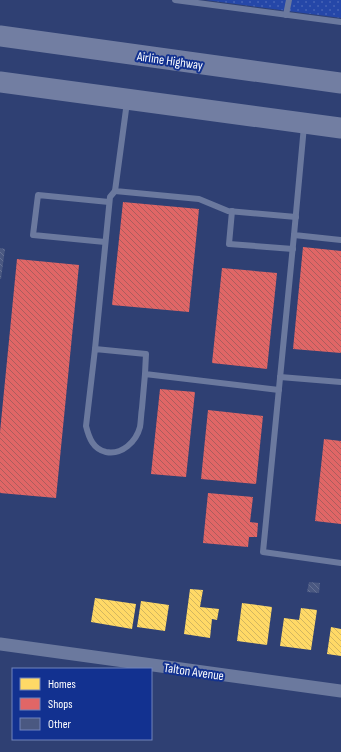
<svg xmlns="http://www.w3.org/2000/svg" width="341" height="752" viewBox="0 0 341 752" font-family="'Sofia Sans Condensed',sans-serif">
<defs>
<pattern id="green-dots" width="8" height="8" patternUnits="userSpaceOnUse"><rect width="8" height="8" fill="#2547a8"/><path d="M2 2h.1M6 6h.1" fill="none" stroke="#4663b5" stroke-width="1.8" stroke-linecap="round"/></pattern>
<pattern id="homes-back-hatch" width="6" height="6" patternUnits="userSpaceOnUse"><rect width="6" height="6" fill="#ffd966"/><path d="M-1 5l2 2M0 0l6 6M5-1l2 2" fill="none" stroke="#d2b660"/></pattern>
<pattern id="shops-back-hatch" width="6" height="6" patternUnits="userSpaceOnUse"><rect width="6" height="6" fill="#e06666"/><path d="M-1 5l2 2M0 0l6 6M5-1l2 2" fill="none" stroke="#ac5d5d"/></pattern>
<pattern id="building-back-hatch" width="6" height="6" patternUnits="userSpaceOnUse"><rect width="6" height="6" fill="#4a5881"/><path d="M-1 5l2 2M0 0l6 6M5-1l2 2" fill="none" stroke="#657194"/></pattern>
</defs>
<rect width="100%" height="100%" fill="#2f4073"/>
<polygon fill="url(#green-dots)" points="206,0 341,0 341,18"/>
<g fill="url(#homes-back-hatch)">
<polygon points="190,589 203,590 200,607 219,609 217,620 212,619 210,638 184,634"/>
<polygon points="95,598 136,604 132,629 91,622"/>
<polygon points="141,601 169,605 165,631 137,627"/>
<polygon points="242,603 272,607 267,645 237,641"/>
<polygon points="301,608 317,610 311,650 280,646 284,618 299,620"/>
<polygon points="331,627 341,629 341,656 327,654"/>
</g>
<g fill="url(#shops-back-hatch)">
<polygon points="123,202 199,209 189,312 112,305"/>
<polygon points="303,247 341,251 341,353 293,349"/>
<polygon points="17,259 79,265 56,498 0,493 0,432"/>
<polygon points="222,268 277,273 267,369 212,363"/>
<polygon points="160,389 195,392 186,477 151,474"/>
<polygon points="208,410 263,416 256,484 201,479"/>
<polygon points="324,439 341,441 341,524 315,521"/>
<polygon points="208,493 253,497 250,522 258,523 257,537 249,537 248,547 203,543"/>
</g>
<g fill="url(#building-back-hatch)">
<polygon points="0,248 5,249 1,279 0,279"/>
<polygon points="309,582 320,583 319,593 307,592"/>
</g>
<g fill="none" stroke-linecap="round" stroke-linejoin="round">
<g stroke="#6b799e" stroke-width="6">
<polyline points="175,0 341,22"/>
<polyline points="286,15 289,0"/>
<polyline points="127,102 115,191 199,199 228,211 296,217"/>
<polyline points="304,126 294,235 341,240"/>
<polyline points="232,211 229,244 293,249"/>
<polyline points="294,235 263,552 341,563"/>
<polyline points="105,242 33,235 38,195 109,202"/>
<polyline points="95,349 110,197 115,191"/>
<path d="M145 374C144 386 143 397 142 408 141 414 141 421 140 427 136 442 122 455 106 452 93 449 89 438 86 426L95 349 146 354 145 374 279 390"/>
<polyline points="280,377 341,382"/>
</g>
<polyline stroke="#6b799e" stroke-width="13" points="0,644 341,691"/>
<g stroke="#727ea2" stroke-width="21">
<polyline points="0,36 341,83"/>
<polyline points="0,82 341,128"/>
</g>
</g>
<g text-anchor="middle" stroke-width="4" stroke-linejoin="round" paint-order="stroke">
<g font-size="13" fill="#fff" stroke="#123190">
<text transform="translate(170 60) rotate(8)" y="5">Airline Highway</text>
<text transform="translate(194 671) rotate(8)" y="5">Talton Avenue</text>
</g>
</g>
<rect x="12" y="668" width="140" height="72" fill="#123190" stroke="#7183bc"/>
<rect x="20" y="678" width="20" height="12" fill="#ffd966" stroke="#7183bc"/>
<text x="48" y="688" font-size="12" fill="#ffffff">Homes</text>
<rect x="20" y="698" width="20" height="12" fill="#e06666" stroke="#7183bc"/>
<text x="48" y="708" font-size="12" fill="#ffffff">Shops</text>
<rect x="20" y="718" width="20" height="12" fill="#4a5881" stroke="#7183bc"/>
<text x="48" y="728" font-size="12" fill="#ffffff">Other</text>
</svg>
